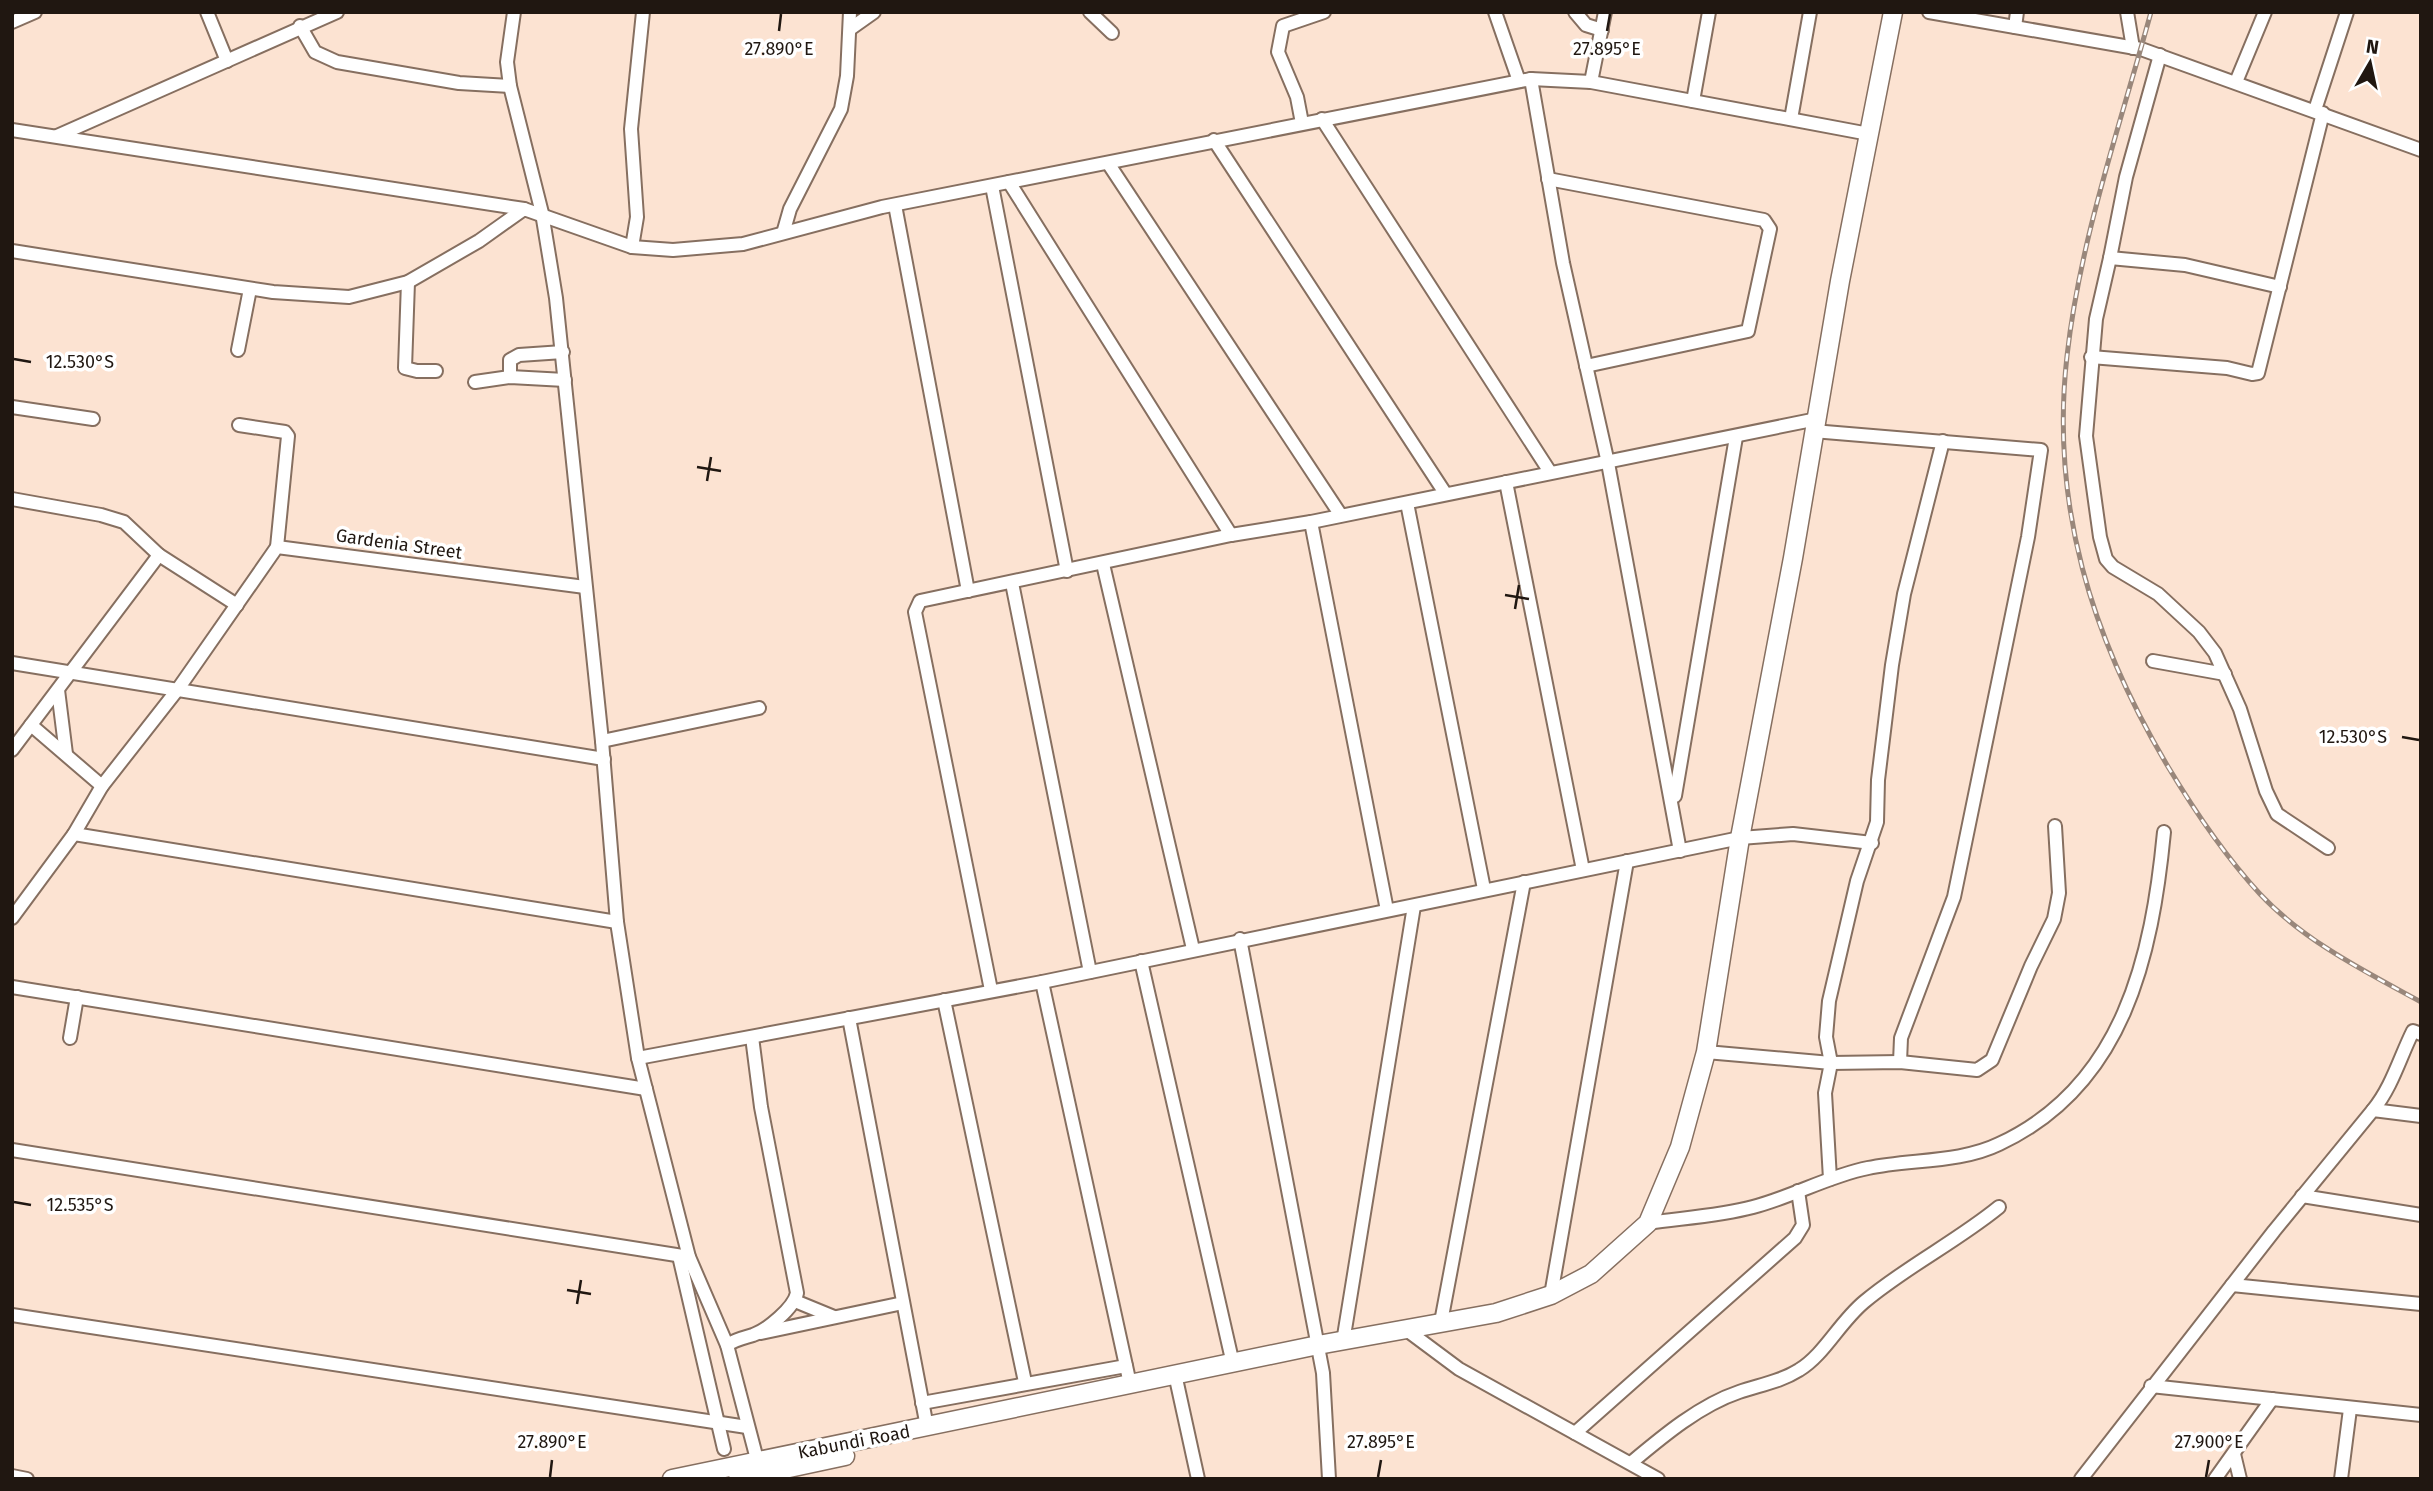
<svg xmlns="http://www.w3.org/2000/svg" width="2433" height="1491" viewBox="0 0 2433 1491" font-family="'Fira Sans',sans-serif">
<rect width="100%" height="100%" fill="#fce3d2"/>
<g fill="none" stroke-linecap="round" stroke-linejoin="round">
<g stroke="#866f60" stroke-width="16">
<g id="street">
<polyline points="207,12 227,61"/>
<polyline points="514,12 507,62 510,86 542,213 556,298 602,741 617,922 638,1058 689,1257 727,1345 759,1467"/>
<polyline points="1090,12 1112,33"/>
<polyline points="1495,12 1519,81"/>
<polyline points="1575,12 1586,25 1602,30"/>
<polyline points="1929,12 2141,49 2421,150"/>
<polyline points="2127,12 2133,48"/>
<polyline points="12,22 35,12"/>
<polyline points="300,26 315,52 337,62 459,83 510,86"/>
<polyline points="2015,27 2017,12"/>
<polyline points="850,29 874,12"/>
<polyline points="1531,79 1563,263 1608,463 1680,851"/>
<polyline points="1591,82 1605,12"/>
<polyline points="2236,82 2265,12"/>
<polyline points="1693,101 1709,12"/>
<polyline points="2315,110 2347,12"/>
<polyline points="1322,119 1550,472"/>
<polyline points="1791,119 1810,12"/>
<polyline points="1302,123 1297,97 1278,52 1283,26 1324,12"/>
<polyline points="12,130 524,209"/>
<polyline points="57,136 337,12"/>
<polyline points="1214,140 1445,493"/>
<polyline points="1108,163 1340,514"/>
<polyline points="1548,179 1764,220 1770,229 1748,331 1586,366"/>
<polyline points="1009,182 1231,535"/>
<polyline points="992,186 1067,571"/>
<polyline points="895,205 968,591"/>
<polyline points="784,230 790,209 841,109 847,76 850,12"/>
<polyline points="632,247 637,217 631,129 643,12"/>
<polyline points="12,251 273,292 349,297 408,282 479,241 524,209 632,247 673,250 743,244 882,207 1531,79 1591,82 1869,134"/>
<polyline points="2110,258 2126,177 2160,55"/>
<polyline points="408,282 405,368 417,371 436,371"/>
<polyline points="2280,287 2185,265 2110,258 2096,319 2086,436 2100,537 2106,559 2113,567 2158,594 2199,632 2215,653 2240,709 2266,791 2277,814 2328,848"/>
<polyline points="238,350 250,289"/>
<polyline points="2091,357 2227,368 2252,374 2258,373 2323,113"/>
<polyline points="510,377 510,360 519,355 563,352"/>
<polyline points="475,382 510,377 565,380"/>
<polyline points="12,407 93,419"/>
<polyline points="239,425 285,432 288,436 277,547"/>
<polyline points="1813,431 2041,450 2028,537 1954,897 1901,1038 1900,1062"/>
<polyline points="1943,441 1904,594 1892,665 1878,780 1877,822 1857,881 1829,1001 1826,1037 1831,1063 1900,1062 1977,1070 1992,1060 2031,966 2054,919 2059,893 2055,826"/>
<polyline points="1506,482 1583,870"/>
<polyline points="12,499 101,515 124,522 159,555 12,750"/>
<polyline points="1407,503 1484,889"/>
<polyline points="1311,522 1387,910"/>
<polyline points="159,555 237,605"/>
<polyline points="1103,564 1193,949"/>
<polyline points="1012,583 1090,972"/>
<polyline points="2153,661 2225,674"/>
<polyline points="12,663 604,759"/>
<polyline points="58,690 66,754"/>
<polyline points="31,725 102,786"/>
<polyline points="602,741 759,708"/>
<polyline points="1675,796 1736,437"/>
<polyline points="74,834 617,922"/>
<polyline points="12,918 74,834 102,786 178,689 277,547 585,587"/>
<polyline points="1240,939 1323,1373 1329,1479"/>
<polyline points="1141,961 1233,1364"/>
<polyline points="1042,982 1130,1384"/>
<polyline points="12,987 646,1089"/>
<polyline points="991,990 915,612 920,601 1231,535 1311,522 1817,419"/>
<polyline points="944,1000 1025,1382"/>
<polyline points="849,1018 927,1427"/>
<polyline points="70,1038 77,997"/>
<polyline points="1706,1052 1831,1063 1825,1093 1830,1179"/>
<polyline points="638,1058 1042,982 1740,838 1793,834 1872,843"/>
<path d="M2373 1110C2392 1087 2400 1057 2413 1031L2421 1034"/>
<polyline points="12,1150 689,1257"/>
<polyline points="2302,1196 2421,1215"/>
<path d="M1648 1223C1682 1218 1719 1216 1753 1207 1792 1197 1828 1176 1868 1168 1910 1159 1960 1163 1999 1144 2124 1086 2152 956 2164 832"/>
<polyline points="679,1256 724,1449"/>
<polyline points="2232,1285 2421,1304"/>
<polyline points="1551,1295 1627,861"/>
<polyline points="795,1301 834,1317"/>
<polyline points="12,1315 747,1427"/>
<polyline points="1441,1322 1524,882"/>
<polyline points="1408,1331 1459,1369 1658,1479"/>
<polyline points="761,1333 903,1303"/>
<polyline points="1343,1342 1414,906"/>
<path d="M727 1345C736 1339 743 1338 753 1335 767 1330 794 1308 797 1293L761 1107 752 1037"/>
<polyline points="1175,1374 1198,1479"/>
<polyline points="2151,1386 2421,1415"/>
<polyline points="922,1403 1126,1366"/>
<polyline points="1575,1433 1795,1238 1803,1225 1798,1191"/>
<polyline points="2234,1454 2240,1479"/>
<path d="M1632 1462C1663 1436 1700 1405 1739 1392 1759 1385 1780 1382 1799 1370 1824 1355 1839 1323 1864 1302 1907 1266 1956 1242 1999 1207"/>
<polyline points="12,1476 27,1479"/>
<polyline points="2081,1479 2274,1231 2373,1110 2421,1116"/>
<polyline points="2215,1479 2272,1399"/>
<polyline points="2341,1479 2350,1409"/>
</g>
</g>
<g stroke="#866f60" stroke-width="21">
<g id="secondary">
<polyline points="672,1479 1318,1345 1496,1313 1551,1295 1591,1274 1648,1223 1680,1147 1706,1052 1740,838 1793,558 1840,281 1893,12"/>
<polyline points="738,1479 845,1456"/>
</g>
</g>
<use href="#street" stroke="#fff" stroke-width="12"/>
<use href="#secondary" stroke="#fff" stroke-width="18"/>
<g stroke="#99877b" stroke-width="5">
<path id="rail" d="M2151 12C2120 126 2080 239 2067 356 2050 505 2092 638 2167 765 2194 810 2224 855 2260 894 2304 941 2366 972 2421 1002"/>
</g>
<use href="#rail" stroke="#fff" stroke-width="2.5" stroke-dasharray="8" stroke-linecap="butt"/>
</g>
<path fill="none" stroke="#201711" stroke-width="2.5" d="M779 31 781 14M1607 31 1610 14M14 359 31 362M697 467 721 471M707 481 711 457M1505 595 1529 599M1515 609 1519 585M2402 737 2419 740M14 1202 31 1205M567 1290 591 1294M577 1304 581 1280M550 1477 552 1460M1378 1477 1381 1460M2206 1477 2209 1460"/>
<g text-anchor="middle" stroke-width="7" stroke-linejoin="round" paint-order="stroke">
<g font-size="18" fill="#201711" stroke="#fff">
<text transform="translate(399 544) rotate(8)" y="6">Gardenia Street</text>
<text transform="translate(854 1442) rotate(-11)" y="6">Kabundi Road</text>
</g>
</g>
<g font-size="18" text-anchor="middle" fill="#201711" stroke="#fff" stroke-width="7" stroke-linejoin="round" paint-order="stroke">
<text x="779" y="55">27.890°E</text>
<text x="1607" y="55">27.895°E</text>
<text x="80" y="368">12.530°S</text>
<text x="2353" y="743">12.530°S</text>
<text x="80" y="1211">12.535°S</text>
<text x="552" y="1448">27.890°E</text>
<text x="1381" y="1448">27.895°E</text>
<text x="2209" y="1448">27.900°E</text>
</g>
<rect width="2433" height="1491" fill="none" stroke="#201711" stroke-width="28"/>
<g transform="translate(2370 63) rotate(9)" stroke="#ffffff" stroke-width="5" paint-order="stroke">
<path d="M0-5L12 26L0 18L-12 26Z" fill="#201711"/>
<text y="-10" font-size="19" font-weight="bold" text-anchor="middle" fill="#201711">N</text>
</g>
</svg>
